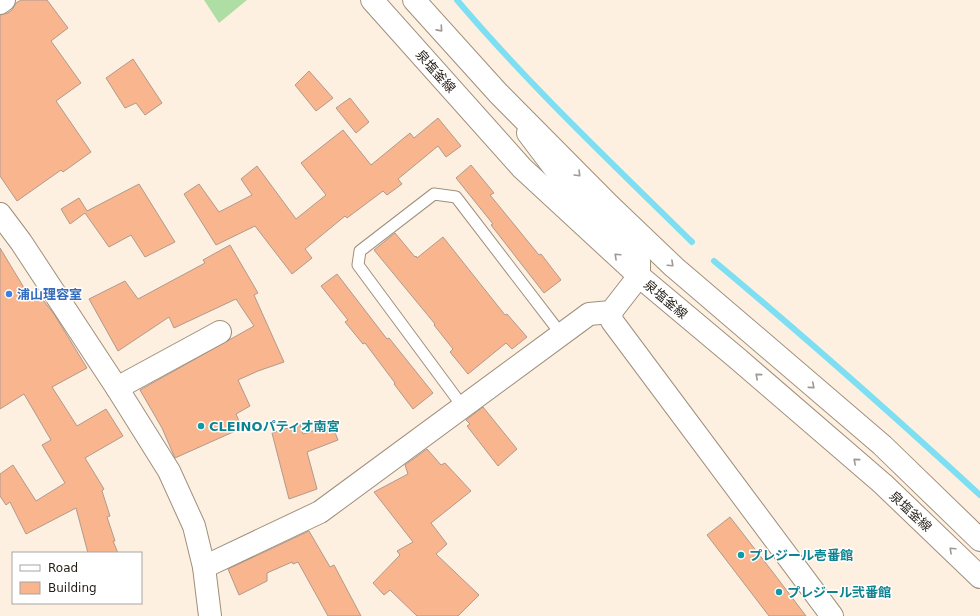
<svg xmlns="http://www.w3.org/2000/svg" width="980" height="616" viewBox="0 0 980 616" font-family="'DejaVu Sans','Noto Sans JP',sans-serif">
<rect width="100%" height="100%" fill="#fef0e0"/>
<polygon fill="#afdea5" points="204,0 247,0 219,23"/>
<g fill="none" stroke-linecap="round" stroke-linejoin="round">
<g stroke="#7edef2" stroke-width="6">
<path d="M457 0C530 86 612 163 692 242"/>
<path d="M714 261C805 337 893 415 980 495"/>
</g>
</g>
<g fill="#f8b58e" stroke="#b19a8d">
<polygon points="21,0 47,0 68,28 51,41 81,83 56,101 91,152 63,172 61,170 17,201 0,176 0,15 8,13 12,10 16,3"/>
<polygon points="133,59 162,103 145,115 136,103 125,108 106,78"/>
<polygon points="309,71 333,98 316,111 295,85"/>
<polygon points="350,98 369,122 356,133 336,108"/>
<polygon points="438,118 461,146 446,157 438,146 398,179 402,184 387,195 383,191 347,218 345,216 305,249 312,258 292,274 255,226 216,245 184,194 199,184 219,212 252,195 241,179 257,166 296,219 326,195 301,163 343,130 371,165 410,133 414,138"/>
<polygon points="471,165 494,193 490,195 539,255 541,254 561,280 544,293 491,225 493,224 456,178"/>
<polygon points="139,184 175,242 145,257 131,235 109,247 85,213 70,224 61,209 79,198 87,211"/>
<polygon points="395,233 415,257 416,256 417,258 443,237 505,315 507,314 527,337 512,349 506,343 468,374 450,352 453,349 434,325 435,324 374,250"/>
<polygon points="230,245 258,293 254,295 284,362 258,371 238,380 250,406 236,414 242,428 175,458 162,428 140,390 254,326 236,299 174,328 169,317 118,351 89,299 125,281 138,299 205,263 203,260"/>
<polygon points="0,248 29,296 36,291 54,314 87,368 52,387 77,426 106,409 123,436 85,458 104,489 102,491 110,516 107,517 115,541 113,541 118,553 88,553 76,508 26,534 10,502 6,505 0,496 0,474 13,465 36,501 65,483 42,445 51,440 24,394 0,409"/>
<polygon points="337,274 387,339 389,338 433,393 413,409 394,384 395,383 365,343 363,344 345,322 348,320 321,286"/>
<polygon points="483,407 517,449 498,466 467,426 470,424 466,420"/>
<polygon points="300,424 303,434 332,425 338,440 307,452 317,489 289,499 272,433"/>
<polygon points="427,449 441,465 445,463 471,491 431,523 447,544 436,554 479,595 458,616 417,616 390,590 384,595 373,583 400,555 397,551 413,542 374,492 408,474 405,465"/>
<polygon points="730,517 775,575 806,616 769,616 707,535"/>
<polygon points="309,531 330,567 334,565 361,616 328,616 298,562 293,564 292,562 267,573 267,581 239,595 228,569"/>
</g>
<g fill="none" stroke-linecap="round" stroke-linejoin="round">
<g stroke="#9f907d" stroke-width="13">
<polyline id="lane" points="463,407 358,265 360,251 434,194 456,197 561,334"/>
</g>
<g stroke="#9f907d" stroke-width="24">
<g id="street">
<polyline points="0,3 4,0"/>
<polyline points="528,133 565,182 634,250 639,261 639,276 611,312 612,321 832,616"/>
<polyline points="0,214 21,242 117,388 169,471 194,526 204,567 210,616"/>
<polyline points="117,388 220,332"/>
<polyline points="204,567 320,512 589,314 611,312"/>
</g>
</g>
<g stroke="#9f907d" stroke-width="24">
<g id="primary">
<polyline points="372,0 522,168 639,276 738,359 883,484 980,577"/>
<polyline points="414,0 498,93 609,205 674,267 882,445 980,540"/>
</g>
</g>
<use href="#lane" stroke="#fff" stroke-width="11"/>
<use href="#street" stroke="#fff" stroke-width="22"/>
<use href="#primary" stroke="#fff" stroke-width="22"/>
</g>
<defs><path id="oneway-chevron" d="M-2-3.5L2.5 0L-2 3.5" fill="none" stroke-width="1.6" stroke-linecap="round" stroke-linejoin="round"/></defs>
<g stroke="#9c9996">
<use href="#oneway-chevron" transform="translate(440 29) rotate(48)"/>
<use href="#oneway-chevron" transform="translate(578 174) rotate(45)"/>
<use href="#oneway-chevron" transform="translate(617 256) rotate(-137)"/>
<use href="#oneway-chevron" transform="translate(671 264) rotate(43)"/>
<use href="#oneway-chevron" transform="translate(758 376) rotate(-139)"/>
<use href="#oneway-chevron" transform="translate(812 386) rotate(40)"/>
<use href="#oneway-chevron" transform="translate(856 461) rotate(-139)"/>
<use href="#oneway-chevron" transform="translate(952 550) rotate(-137)"/>
</g>
<circle fill="#3f7fe0" stroke="#fff" stroke-width="1.5" cx="9" cy="294" r="4"/>
<g fill="#0f9aa8" stroke="#fff" stroke-width="1.5">
<circle cx="201" cy="426" r="4"/>
<circle cx="741" cy="555" r="4"/>
<circle cx="779" cy="592" r="4"/>
</g>
<g text-anchor="middle" stroke-width="3" stroke-linejoin="round" paint-order="stroke">
<g font-size="13" fill="#231d15" stroke="#fff">
<text transform="translate(436 71) rotate(48)" y="5">泉塩釜線</text>
<text transform="translate(666 299) rotate(40)" y="5">泉塩釜線</text>
<text transform="translate(911 511) rotate(43)" y="5">泉塩釜線</text>
</g>
<g font-size="13" font-weight="bold" fill="#366cbe" stroke="#fff" text-anchor="start">
<text x="17" y="299">浦山理容室</text>
</g>
<g font-size="13" font-weight="bold" fill="#0d838f" stroke="#fff" text-anchor="start">
<text x="209" y="431">CLEINOパティオ南宮</text>
<text x="749" y="560">プレジール壱番館</text>
<text x="787" y="597">プレジール弐番館</text>
</g>
</g>
<rect x="12" y="552" width="130" height="52" fill="#ffffff" stroke="#a7a5a1"/>
<rect x="20" y="565" width="20" height="6" fill="#ffffff" stroke="#a7a5a1"/>
<text x="48" y="572" font-size="12" fill="#231d15">Road</text>
<rect x="20" y="582" width="20" height="12" fill="#f8b58e" stroke="#a7a5a1"/>
<text x="48" y="592" font-size="12" fill="#231d15">Building</text>
</svg>
